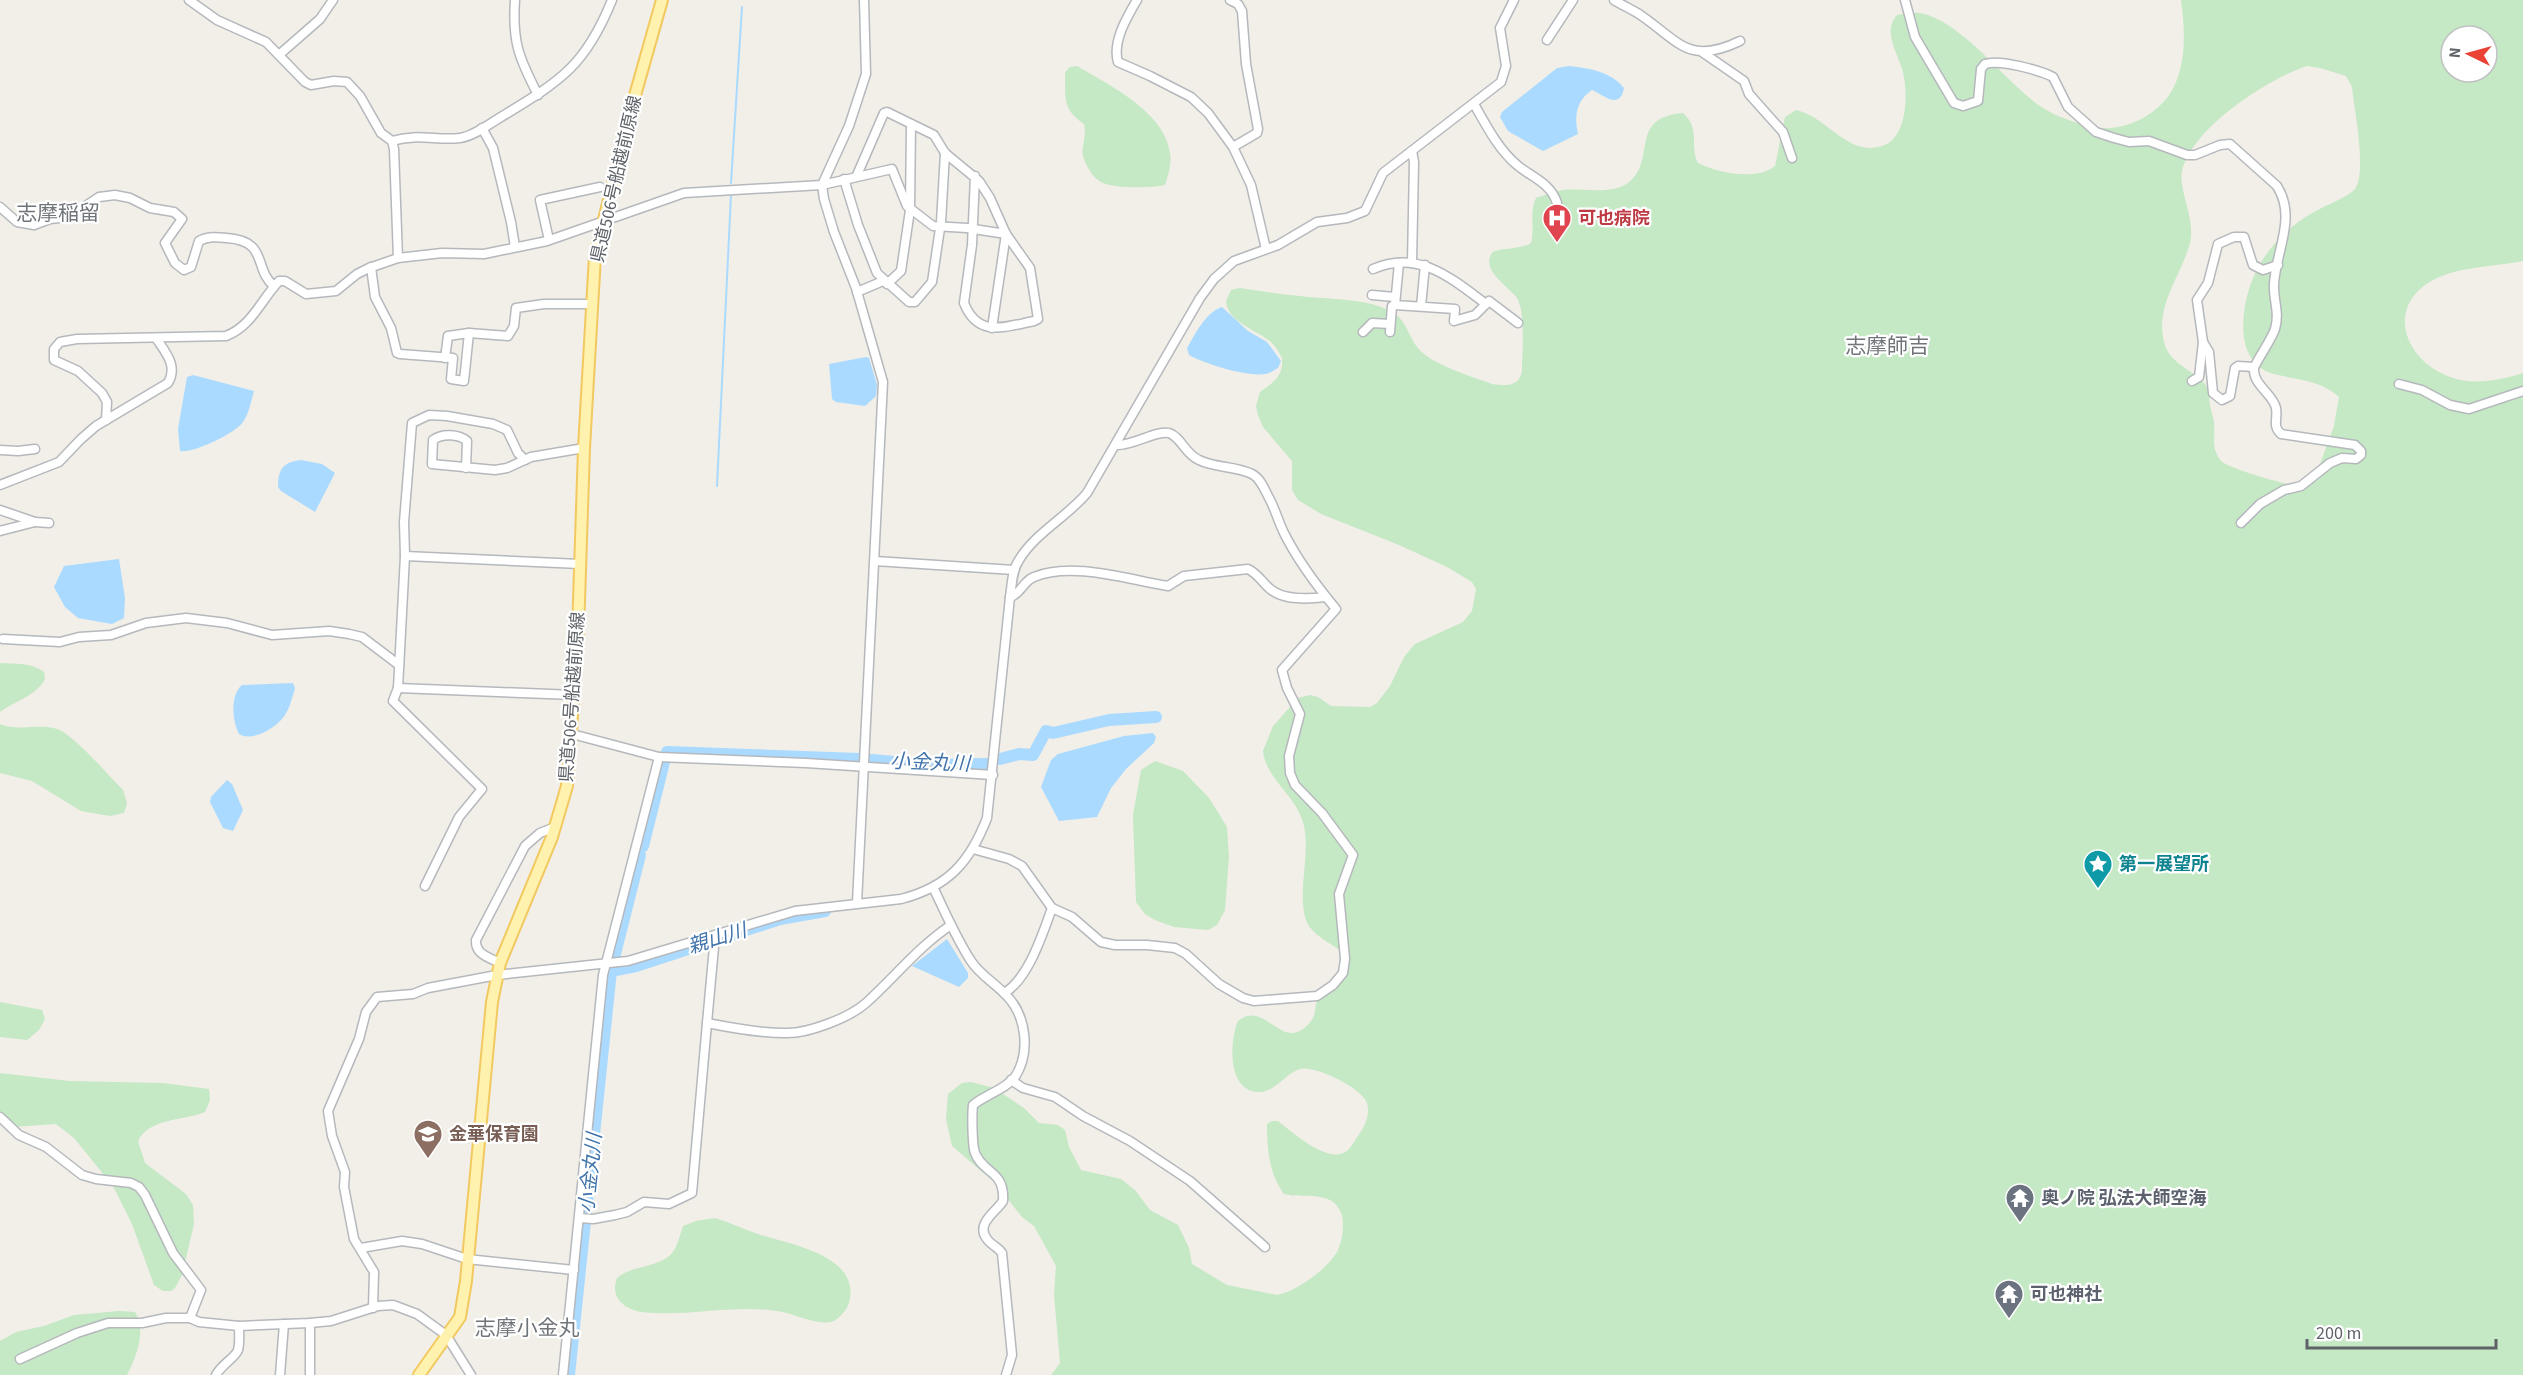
<svg xmlns="http://www.w3.org/2000/svg" width="2523" height="1375" viewBox="0 0 2523 1375" font-family="'Source Sans 3','Noto Sans JP',sans-serif">
<rect width="100%" height="100%" fill="#f1efe8"/>
<g fill="#c5e8c5" fill-rule="evenodd">
<path d="M2181 0H2523V261C2493 267 2460 266 2433 280 2384 307 2405 361 2450 377 2474 386 2500 380 2523 373V1375H1051L1060 1363 1054 1295 1056 1266 1034 1226 1022 1217 995 1183 952 1146 946 1119 948 1094 962 1083 971 1082 994 1088 1024 1108 1039 1123 1058 1125 1065 1130 1069 1147 1081 1170 1121 1179 1135 1190 1150 1210 1178 1225 1189 1248 1192 1264 1227 1285 1277 1295C1296 1292 1329 1268 1338 1250 1342 1241 1343 1232 1343 1223 1343 1214 1338 1204 1330 1200 1316 1193 1299 1198 1284 1194 1269 1174 1267 1148 1267 1124L1272 1121H1278C1292 1132 1328 1165 1347 1151 1352 1147 1356 1138 1360 1133 1366 1124 1370 1113 1367 1103 1362 1088 1315 1065 1300 1069 1286 1073 1277 1090 1261 1092 1227 1094 1229 1042 1238 1021 1266 998 1283 1057 1311 1021 1317 1014 1314 1005 1318 999 1327 984 1347 979 1350 960 1339 945 1312 938 1306 920 1296 888 1313 851 1302 819 1293 794 1266 778 1263 751L1273 726 1298 698 1310 695 1318 697 1331 706 1370 707 1377 703 1390 686 1404 657 1415 644 1463 622 1472 611 1476 589 1472 582 1447 567 1399 545 1321 514 1298 500 1292 490V461L1263 427 1258 415 1256 406 1260 392C1273 383 1284 376 1282 358 1279 352 1276 347 1271 342 1257 330 1227 322 1226 301L1231 290 1240 288C1260 291 1280 294 1300 296 1329 300 1369 297 1395 314 1407 322 1409 338 1418 348 1430 364 1473 377 1492 384 1506 386 1519 387 1522 371 1522 353 1526 313 1517 298 1509 287 1480 270 1492 253 1496 248 1520 250 1531 243 1535 228 1529 212 1536 198 1545 195 1554 191 1563 190 1583 188 1611 195 1628 183 1658 160 1627 118 1683 113 1701 129 1689 145 1698 163 1718 173 1757 181 1775 166L1785 117 1796 110C1828 117 1847 157 1882 146 1908 138 1908 93 1903 72 1898 53 1882 32 1897 15 1908 13 1917 11 1928 15 1967 29 2004 79 2037 104 2052 115 2066 119 2083 125 2108 133 2135 126 2155 110 2188 85 2186 37 2181 0ZM2451 36H2487V72H2451ZM2307 66 2320 68 2346 76 2352 87C2354 109 2368 175 2354 190 2346 198 2324 206 2314 212 2276 233 2249 269 2244 313 2242 331 2243 350 2256 364 2272 382 2314 373 2339 397L2334 426 2316 475 2299 486C2286 485 2230 469 2221 461 2219 458 2216 453 2215 450 2213 441 2215 431 2214 422 2213 416 2211 411 2210 405 2209 400 2210 395 2209 391 2202 371 2170 368 2164 342 2155 304 2181 277 2190 243 2196 220 2178 190 2182 171 2192 128 2267 79 2307 66Z"/>
<path d="M1077 66C1109 85 1165 112 1170 153 1172 163 1168 176 1165 185 1152 188 1113 189 1101 182 1093 178 1085 164 1083 156 1081 147 1087 137 1084 124 1061 108 1066 97 1065 72L1070 67Z"/>
<path d="M0 663C16 664 30 662 44 672L45 679C36 696 15 701 0 712Z"/>
<path d="M0 724C17 732 39 723 57 729 73 734 109 776 123 790L127 803 124 813 110 816 81 811 32 781 0 773Z"/>
<polygon points="1155,761 1183,771 1209,798 1227,827 1229,857 1225,910 1217,925 1208,930 1174,927 1155,920 1145,914 1136,902 1133,815 1141,770"/>
<polygon points="0,1002 42,1010 45,1019 39,1030 27,1040 0,1037"/>
<path d="M0 1073 69 1081 163 1083 209 1089 210 1100 205 1112C183 1121 149 1118 138 1141L145 1163 186 1194 193 1205 194 1224 182 1275 175 1288 171 1291H163L154 1285 132 1224 113 1186 74 1138 56 1124 13 1127 0 1122Z"/>
<path d="M715 1218C729 1222 743 1229 758 1234 788 1244 862 1255 849 1303 847 1310 838 1320 831 1322 814 1325 794 1313 777 1311 732 1304 686 1317 641 1312 623 1308 610 1297 617 1278 632 1265 659 1268 672 1253 678 1246 680 1234 683 1226L696 1221Z"/>
<path d="M119 1311 135 1312C147 1330 136 1358 127 1375H0V1341L16 1332 44 1326 74 1315Z"/>
</g>
<g fill="#aadaff">
<path d="M1569 66C1588 68 1612 72 1624 88 1620 110 1605 96 1592 90 1576 101 1574 116 1578 134L1543 151 1508 131 1500 117 1502 112 1557 68Z"/>
<path d="M1222 307 1248 331 1267 342 1281 361 1278 368C1274 370 1269 374 1265 374 1247 377 1205 364 1189 355L1187 348C1196 333 1205 313 1222 307Z"/>
<polygon points="866,357 869,358 877,385 876,396 865,406 836,402 832,399 829,364"/>
<path d="M193 375 254 391C251 401 249 414 243 422 236 433 192 454 180 451L178 429 187 377Z"/>
<path d="M301 460 322 464 335 473 315 512 281 491 278 487C278 469 283 462 301 460Z"/>
<polygon points="119,559 125,598 124,618 112,624 78,618 65,607 54,587 64,566"/>
<path d="M293 683 295 688C292 698 289 712 282 719 273 729 252 742 239 734 232 721 230 695 242 685Z"/>
<polygon points="1153,733 1156,737 1154,743 1126,769 1111,788 1097,817 1059,821 1041,787 1051,760 1058,754 1124,736"/>
<polygon points="227,780 232,784 243,810 233,831 223,828 210,802 211,797"/>
<polygon points="947,939 968,973 968,978 959,987 912,966"/>
</g>
<g fill="none" stroke-linecap="round" stroke-linejoin="round">
<g stroke="#aadaff" stroke-width="2">
<polyline points="731,183 742,7"/>
<polyline points="600,211 626,110"/>
<polyline points="717,486 731,195"/>
</g>
<g stroke="#aadaff" stroke-width="12">
<polyline points="667,752 859,759"/>
<polyline points="1000,759 1019,754 1033,755 1046,731 1053,733 1109,720 1156,717"/>
<polyline points="872,760 928,765 987,764"/>
<polyline points="643,846 664,762"/>
<polyline points="614,958 640,855"/>
<polyline points="569,1375 611,971 636,966 780,919 825,911"/>
</g>
<g stroke="#b5b8bc" stroke-width="11">
<g id="minor">
<polyline points="189,0 217,20 266,42 305,82 311,85 334,81 347,82 360,96 381,133 392,141 394,149 398,258"/>
<path d="M515 0C512 42 519 58 538 95"/>
<path d="M1137 0C1127 17 1112 42 1118 62L1150 76 1191 97 1208 113 1233 147 1251 185 1266 249"/>
<polyline points="1230,0 1238,4 1242,11 1246,64 1258,129 1257,133 1233,147"/>
<path d="M1614 0C1622 5 1631 9 1639 14 1679 41 1688 66 1740 41"/>
<path d="M1905 0 1915 37 1954 103 1963 106 1978 101 1981 69 1985 64C1999 59 2039 70 2053 77L2068 107 2096 132 2114 138 2129 142 2149 141 2187 155H2195L2220 145 2230 144 2277 186C2297 218 2276 250 2274 284 2273 301 2280 311 2275 329 2271 341 2254 364 2254 369 2253 385 2273 394 2276 408 2278 419 2272 426 2281 434L2355 445 2361 451V455L2356 459 2342 458 2330 463 2301 486 2284 490 2260 504 2241 523"/>
<polyline points="1547,40 1573,0"/>
<polyline points="1702,52 1744,81 1749,94 1783,132 1792,158"/>
<polyline points="280,54 320,19 333,0"/>
<path d="M1474 104C1486 125 1498 149 1517 165 1531 177 1551 183 1557 203 1559 210 1556 219 1555 226"/>
<polyline points="482,128 493,148 511,222 515,247"/>
<path d="M392 141C418 133 437 141 460 138 474 136 489 124 501 117 560 81 585 67 612 0"/>
<polyline points="1412,151 1414,162 1412,263"/>
<path d="M857 175 884 113 887 112 934 135 945 153 979 181 990 198 1006 234 1030 268 1038 319 1034 321C1004 327 978 338 964 303L972 245 975 176"/>
<polyline points="844,179 858,225 877,273 909,302 915,302 932,282 941,222 945,153"/>
<path d="M0 207 17 222 34 225 50 219 69 217 99 197 115 195 130 198 150 208 174 212 182 219 165 243 175 263 184 270 191 267 199 241C208 236 217 237 227 238 269 241 253 269 274 286"/>
<polyline points="549,240 540,200 600,187"/>
<polyline points="1399,263 1395,305 1455,309 1454,321 1475,315 1489,301 1518,323"/>
<polyline points="371,267 375,297 391,328 397,353 400,354 453,358 451,379 464,381 469,333 448,336 445,358"/>
<path d="M1373 269C1418 249 1451 278 1486 304"/>
<polyline points="887,284 901,271 910,210 911,124"/>
<polyline points="857,292 883,281"/>
<polyline points="1372,295 1395,297"/>
<polyline points="1421,306 1425,265"/>
<polyline points="992,328 1006,234"/>
<polyline points="1363,332 1372,323 1390,324"/>
<polyline points="1390,332 1392,306 1395,305"/>
<polyline points="469,333 508,336 514,326 516,308 544,304 592,304"/>
<polyline points="2203,342 2209,352 2213,393 2222,400 2230,396 2235,368 2238,366 2254,367"/>
<polyline points="2192,381 2199,377 2203,342 2197,300 2208,283 2218,244 2234,237 2244,237 2253,265 2263,270 2278,265"/>
<polyline points="2399,384 2422,390 2450,405 2469,409 2523,391"/>
<path d="M106 420 107 402 102 393 78 371 54 360V349L60 342 77 339 226 336C252 326 261 300 279 281H285L306 294 336 291 357 274 369 268 398 258 442 253 484 254 547 241 684 193 822 185 892 169 907 206 933 226 967 228 1006 234"/>
<polyline points="0,450 18,451 35,449"/>
<path d="M466 468 467 441C459 434 442 433 433 440L432 464 495 470 507 468 531 457 584 448"/>
<path d="M0 485 59 462 81 439 96 426 168 383C178 366 166 353 156 338"/>
<polyline points="0,510 35,522 49,523"/>
<polyline points="0,531 35,522"/>
<polyline points="405,556 404,522 412,423 429,415 447,416 493,424 507,430 518,453 525,460"/>
<polyline points="875,561 1014,570"/>
<path d="M1010 597C1021 594 1023 581 1034 577 1072 561 1129 580 1168 586L1184 576 1248 569C1258 574 1261 581 1269 588 1283 601 1309 599 1326 597"/>
<polyline points="3,639 60,642 79,637 111,635 146,623 186,618 227,623 272,635 329,631 349,634 362,637 399,665"/>
<polyline points="398,688 574,695"/>
<polyline points="572,734 659,757 806,763 993,775"/>
<path d="M973 849 1009 859 1022 866 1052 908 1072 917 1101 942 1115 945H1147L1175 948 1186 954 1219 984 1243 998 1254 1001 1317 996 1333 985 1343 973 1345 959 1339 894 1353 855 1322 813 1295 785 1290 773 1289 756 1300 714 1287 688 1282 670 1336 609C1316 585 1298 561 1284 533 1278 521 1275 508 1268 496 1264 488 1260 478 1252 474 1236 466 1215 468 1199 460 1185 454 1181 437 1169 433 1156 430 1133 446 1116 445"/>
<polyline points="425,886 459,817 482,789 393,701 398,688 405,556 580,564"/>
<path d="M933 887C945 912 956 938 971 961 980 975 995 983 1007 996 1026 1016 1031 1052 1015 1077 1006 1089 985 1095 973 1105 972 1114 972 1145 975 1153 983 1174 1005 1170 1003 1201 996 1212 975 1224 987 1239 991 1245 998 1247 1002 1253L1012 1355 1006 1375"/>
<polyline points="857,903 883,382 856,288 834,232 824,199 822,185 849,126 866,74 864,0"/>
<path d="M500 963C488 957 475 954 476 940L525 846 540 833 555 827"/>
<path d="M1004 993C1028 980 1043 933 1052 908"/>
<polyline points="707,1023 715,936"/>
<polyline points="1011,1080 1023,1088 1055,1097 1083,1116 1130,1141 1190,1181 1265,1247"/>
<polyline points="0,1117 19,1135 46,1147 82,1175 96,1179 131,1183 139,1187 145,1195 173,1253 201,1290 190,1318"/>
<path d="M580 1218 593 1219 615 1215 627 1212 644 1202 669 1204 692 1193 707 1023C732 1028 759 1033 785 1033 807 1034 849 1018 866 1003 895 977 918 947 951 925"/>
<polyline points="361,1248 402,1241 422,1244 467,1259 574,1270"/>
<path d="M373 1308 374 1272 354 1239 344 1187 345 1172 332 1136 328 1111 359 1039 366 1012 377 997 413 994 428 988 497 975 628 961 795 911 901 899C948 887 970 862 987 818L1010 597C1012 584 1012 570 1019 560 1035 533 1067 517 1087 493L1200 298 1214 279 1234 261 1278 245 1317 222 1347 218 1365 211 1383 173 1501 82 1506 66 1500 28 1514 0"/>
<polyline points="20,1359 77,1333 108,1323 142,1323 166,1318 190,1318 199,1322 239,1326 310,1323 331,1321 378,1306 393,1305 417,1314 446,1335 471,1375"/>
<path d="M216 1375C221 1365 236 1357 238 1350 240 1343 239 1333 239 1326"/>
<polyline points="280,1375 284,1324"/>
<polyline points="310,1375 310,1323"/>
<polyline points="563,1375 603,975 659,757"/>
</g>
</g>
<g stroke="#f2c960" stroke-width="14">
<polyline id="major" points="419,1375 460,1317 466,1281 492,1002 500,963 552,837 567,786 578,631 584,448 595,256 634,99 662,0"/>
</g>
<use href="#minor" stroke="#fff" stroke-width="8"/>
<use href="#major" stroke="#fff2af" stroke-width="10"/>
</g>
<defs>
<g id="hospital-pin" transform="scale(1.5)"><path d="M0 17L-7.5 6A9.5 9.5 0 1 1 7.5 6Z" fill="#e0444e" stroke="#fff"/><path d="M-5-5h3v3.5h4V-5h3V5h-3V1.5h-4V5h-3Z" fill="#fff"/></g>
<g id="sight-pin" transform="scale(1.5)"><path d="M0 17L-7.5 6A9.5 9.5 0 1 1 7.5 6Z" fill="#0f9aa8" stroke="#fff"/><path d="M0-6L1.8-2.2L6-1.7L2.9 1.2L3.7 5.4L0 3.3L-3.7 5.4L-2.9 1.2L-6-1.7L-1.8-2.2Z" fill="#fff"/></g>
<g id="school-pin" transform="scale(1.5)"><path d="M0 17L-7.5 6A9.5 9.5 0 1 1 7.5 6Z" fill="#8d6e63" stroke="#fff"/><path d="M0-5L7-2L0 1L-7-2ZM-4 1L0 2.5L4 1V4Q0 6-4 4Z" fill="#fff"/></g>
<g id="temple-pin" transform="scale(1.5)"><path d="M0 17L-7.5 6A9.5 9.5 0 1 1 7.5 6Z" fill="#6b7280" stroke="#fff"/><path d="M0-6L5-2H3V0L6.5 2.5H4V6H1.5V3h-3V6H-4V2.5H-6.5L-3 0V-2H-5Z" fill="#fff"/></g>
</defs>
<g fill-rule="evenodd">
<use href="#hospital-pin" x="1557" y="218"/>
<use href="#sight-pin" x="2098" y="864"/>
<use href="#school-pin" x="428" y="1134"/>
<use href="#temple-pin" x="2020" y="1198"/>
<use href="#temple-pin" x="2009" y="1294"/>
</g>
<g text-anchor="middle" stroke-width="4.5" stroke-linejoin="round" paint-order="stroke">
<g font-size="18" fill="#5f6368" stroke="#fff">
<text transform="translate(616 179) rotate(-77)" y="6">県道506号船越前原線</text>
<text transform="translate(572 697) rotate(-86)" y="6">県道506号船越前原線</text>
</g>
<g font-size="18" font-weight="bold" fill="#be3a42" stroke="#fff" text-anchor="start">
<text x="1578" y="224">可也病院</text>
</g>
<g font-size="18" font-weight="bold" fill="#0d838f" stroke="#fff" text-anchor="start">
<text x="2119" y="870">第一展望所</text>
</g>
<g font-size="18" font-weight="bold" fill="#785e54" stroke="#fff" text-anchor="start">
<text x="449" y="1140">金華保育園</text>
</g>
<g font-size="18" font-weight="bold" fill="#5b616d" stroke="#fff" text-anchor="start">
<text x="2041" y="1204">奥ノ院 弘法大師空海</text>
<text x="2030" y="1300">可也神社</text>
</g>
<g font-size="20" font-style="italic" fill="#4174aa" stroke="#fff">
<text transform="translate(930 762) rotate(2)" y="7">小金丸川</text>
<text transform="translate(717 938) rotate(-17)" y="7">親山川</text>
<text transform="translate(590 1173) rotate(-84)" y="7">小金丸川</text>
</g>
<g font-size="21" fill="#70757a" stroke="#fff">
<text x="58" y="220">志摩稲留</text>
<text x="1887" y="353">志摩師吉</text>
<text x="527" y="1335">志摩小金丸</text>
</g>
</g>
<g transform="translate(2469 54) rotate(275)"><circle r="28" fill="#ffffff" stroke="#bfc1c3" stroke-width="1.5"/>
<path d="M0-4.5L10 22L0 15L-10 22Z" fill="#ea4335"/>
<text y="-9" font-size="16" font-weight="bold" text-anchor="middle" fill="#5f6368">N</text>
</g>
<path d="M2307 1339v9h189v-9" fill="none" stroke="#5f6368" stroke-width="3"/>
<text x="2316" y="1339" font-size="18" fill="#5f6368" stroke="#ffffff" stroke-width="4.5" paint-order="stroke">200 m</text>
</svg>
